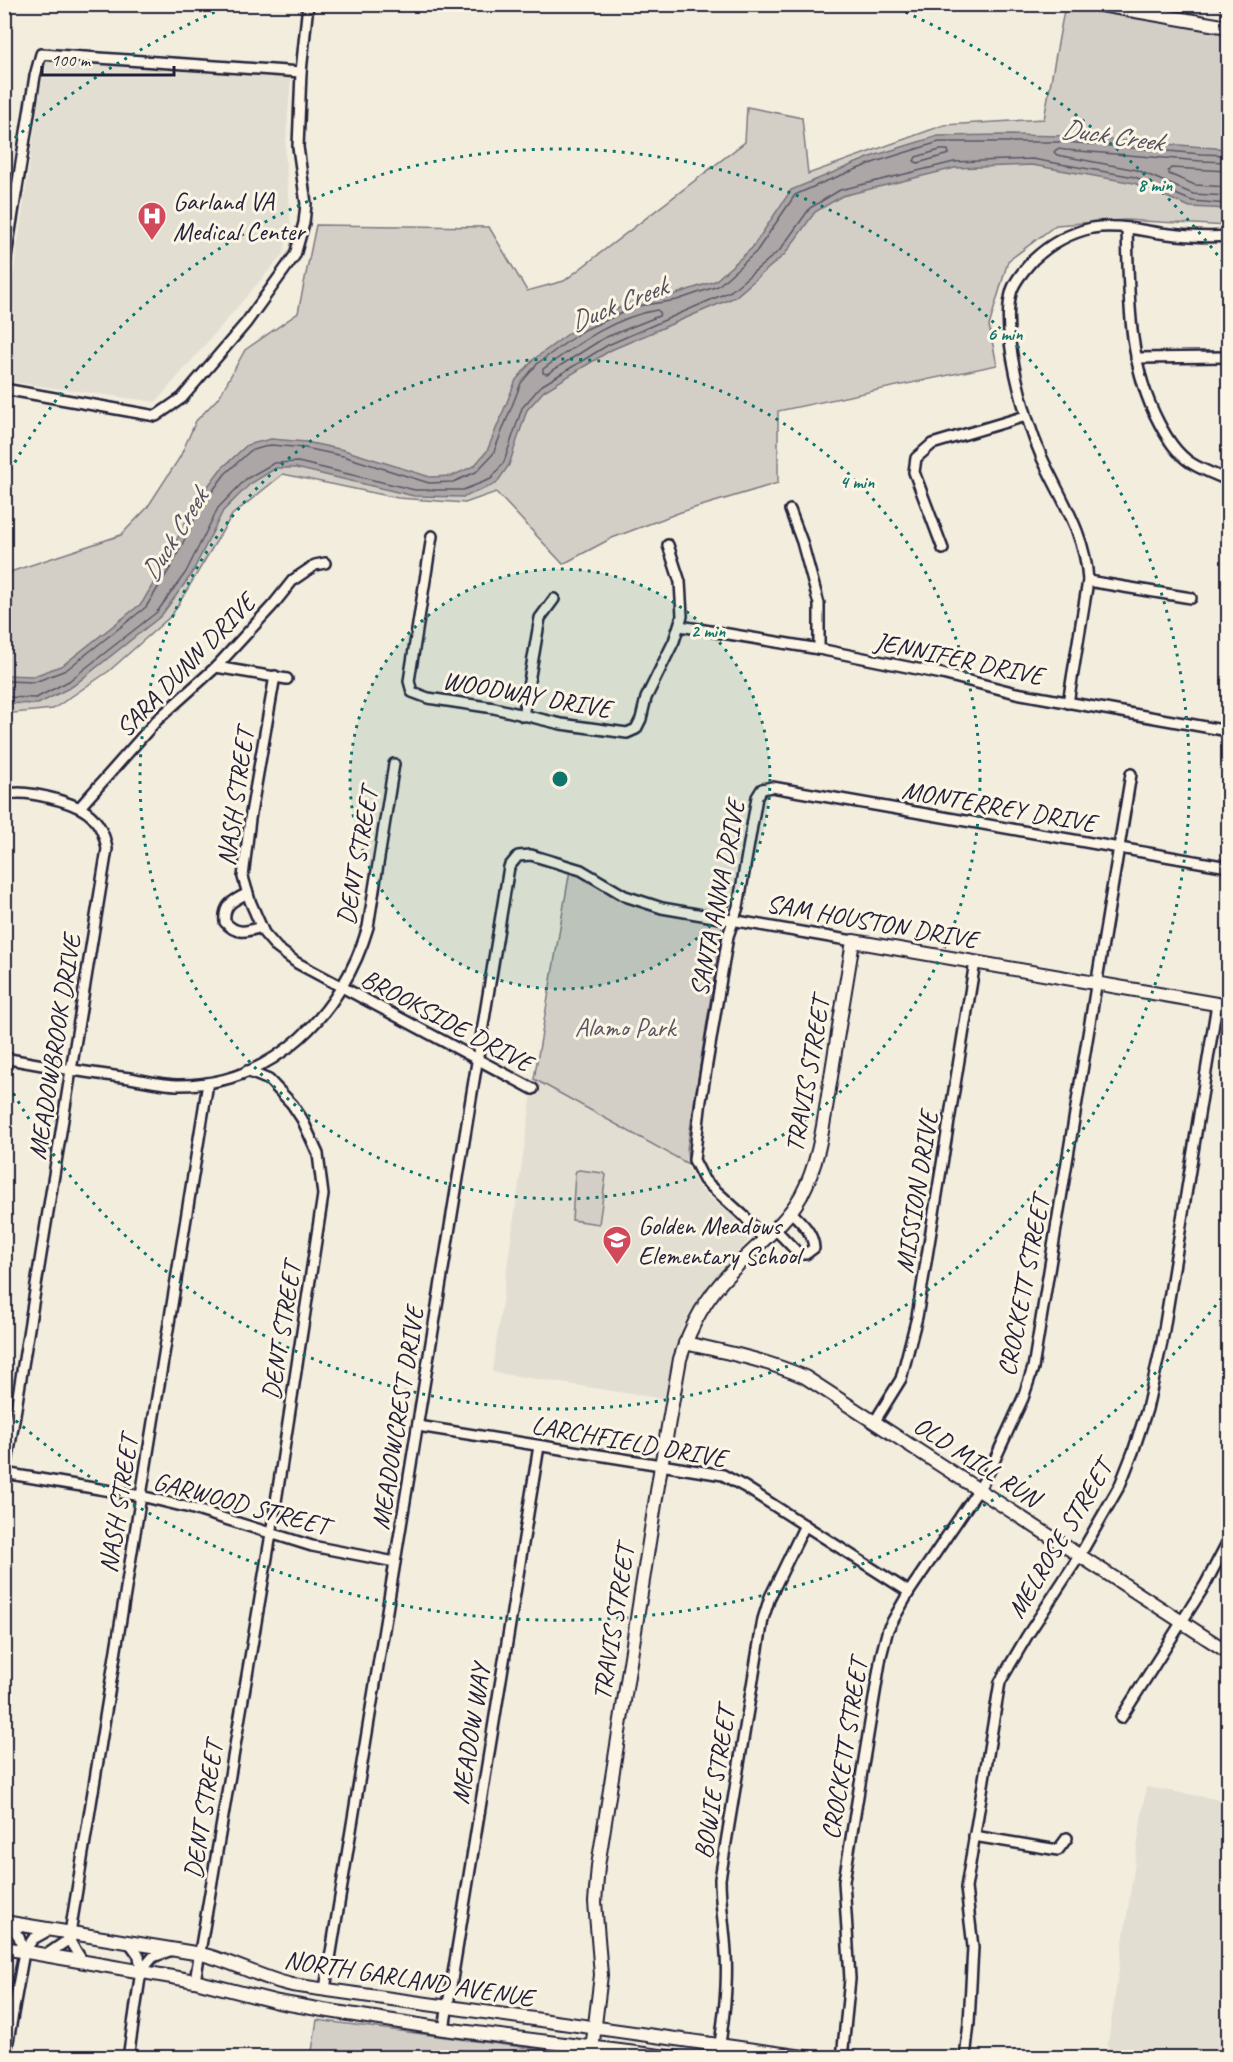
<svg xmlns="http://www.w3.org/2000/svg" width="1233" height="2062" viewBox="0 0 1233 2062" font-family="Caveat,sans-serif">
<rect width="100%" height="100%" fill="#f3edde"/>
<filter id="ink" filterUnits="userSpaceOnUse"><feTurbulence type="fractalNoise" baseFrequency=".0167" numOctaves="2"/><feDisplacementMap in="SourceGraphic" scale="12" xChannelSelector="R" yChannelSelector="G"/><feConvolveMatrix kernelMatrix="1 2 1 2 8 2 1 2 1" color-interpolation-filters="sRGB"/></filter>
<g filter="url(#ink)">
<g fill="#e3ded2">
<polygon points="45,60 291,76 285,153 291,228 283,254 156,402 5,381 5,330"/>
<polygon points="534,1079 686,1164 699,1188 736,1219 751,1237 701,1294 682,1327 663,1399 492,1372"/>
<polygon points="1146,1787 1228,1801 1228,2057 1106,2057"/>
</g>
<g fill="#d4cfc6" stroke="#7b7880" stroke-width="1.5">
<polygon points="1065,5 1228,33 1228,226 1125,220 1056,225 1008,261 989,326 997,365 778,411 778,483 681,512 612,538 563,564 496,492 465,503 398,498 283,474 232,515 172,615 109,671 53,709 4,714 4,574 121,535 147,508 180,457 196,421 219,397 245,350 298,313 316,225 489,227 527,291 564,281 745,142 747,107 802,118 808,174 944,125 1044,119"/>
<polygon points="570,870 635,906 660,913 721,923 722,926 687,1149 688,1164 534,1079"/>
<polygon points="579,1170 603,1173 606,1175 599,1224 572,1220 575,1174 576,1171"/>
<polygon points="317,2020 582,2055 582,2058 311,2057"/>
</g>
<polygon fill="#aca7a6" stroke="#75727b" stroke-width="1.5" points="1005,135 1067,136 1228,149 1228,209 1190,207 1134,183 1032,165 955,168 842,196 815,212 785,254 735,297 611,350 544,391 527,410 509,465 496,484 464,497 414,496 296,468 276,468 250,484 223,511 191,575 161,616 73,686 38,704 5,703 5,675 34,676 63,665 142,603 166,562 194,505 220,470 247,445 271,439 306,442 344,450 430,477 452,476 474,466 487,451 516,380 534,359 579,326 637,300 676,294 715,281 752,248 791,190 873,156 938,136"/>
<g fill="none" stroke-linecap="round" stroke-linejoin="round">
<g stroke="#595766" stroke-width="1.5">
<polygon points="940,150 948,150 949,154 918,163 914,161 916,157"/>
<polyline points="1228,162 1201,161 1066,150 1057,149 1054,152 1057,155 1137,170 1193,194 1228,196"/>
<polyline points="1228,171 1171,168 1168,171 1169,174 1195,185 1228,187"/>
<path d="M657 310 660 312 659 316 604 338 547 374 543 373V369C578 344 614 317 657 310Z"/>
<polyline points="4,681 35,682 66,670 146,607 172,565 200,508 225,474 250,451 271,445 305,448 343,456 429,483 453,482 476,472 493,454 521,383 538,363 582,331 638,306 677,300 718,286 756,252 795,195 824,182 875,162 939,142 1066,142 1201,154 1228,155"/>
<polyline points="4,697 36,698 69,681 157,612 186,572 218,508 246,479 274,463 298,462 415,490 463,490 491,479 504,462 522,408 541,386 608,345 731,291 780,250 810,208 840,190 954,162 1032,159 1135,177 1192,201 1228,204"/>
</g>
<g stroke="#22223b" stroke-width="14">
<g id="street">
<path d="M1127 228C1129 295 1127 363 1159 423 1167 438 1176 453 1191 463 1202 470 1216 475 1228 480"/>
<polyline points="4,269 35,76 41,54 301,72"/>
<polyline points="1136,358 1228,357"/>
<polyline points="4,389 156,416 182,398 246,323 295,255 304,223 306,204 298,147 301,72 308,4"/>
<polyline points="790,510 802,542 819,604 819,649"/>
<polyline points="432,536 409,681 412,692 428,698 494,708 561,724 627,733 636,729 641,719 646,698 674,641 682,616 680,582 668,545"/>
<polyline points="943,549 914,472 916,458 932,444 1026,416"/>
<polyline points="1088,581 1191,598"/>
<polyline points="680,626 819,649 942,674 1016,693 1228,731"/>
<polyline points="216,667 287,679"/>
<polyline points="275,676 250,819 243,877 250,901 264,933 277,948 297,963 533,1089"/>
<path d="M1068 703 1088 581C1086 535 1061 499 1042 458 1025 419 999 331 1012 290 1016 279 1025 269 1033 260 1050 244 1069 233 1092 228 1115 224 1138 230 1160 233 1183 236 1206 238 1228 236"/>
<polyline points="523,716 540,618 554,599"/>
<path d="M4 795C19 791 33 794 47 797 80 805 101 813 107 849L4 1482"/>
<polyline points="80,807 157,720 216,667 273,605 293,580 315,565 325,563"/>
<path d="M248 893C234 900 223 904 225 922 236 935 246 932 261 927"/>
<path d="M4 1058C46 1066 88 1073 130 1078 146 1081 164 1085 180 1085 274 1085 343 1012 368 927L394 764"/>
<path d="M775 1229 799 1254H806L814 1248C813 1232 800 1221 790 1211"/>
<polyline points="764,1239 745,1217 704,1180 694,1160 701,1100 728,936 738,907 757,797 762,789 772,787 1228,867"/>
<polyline points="875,1421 901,1379 917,1317 975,962"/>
<polyline points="418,1426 723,1475 745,1487 909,1592"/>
<polyline points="4,1473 141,1496 190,1508 312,1546 395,1562"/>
<polyline points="1121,1718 1205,1585 1228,1541"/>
<polyline points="974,1836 1058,1850 1067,1838"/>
<polyline points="9,1923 19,1937 24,1952"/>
<polyline points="70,1933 71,1943 83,1962"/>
<polyline points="46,1955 65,1942 70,1933 208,1083"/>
<polyline points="141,1971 153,1957 172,1950"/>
<polyline points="195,1981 271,1534 323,1195 318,1154 302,1119 292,1104 269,1080 247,1071"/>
<polyline points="325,1989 509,867 518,856 531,855 581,870 625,896 662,908 853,941"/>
<polyline points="444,2029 539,1446"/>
<polyline points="5,2058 24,1952 33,1939 51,1929"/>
<polyline points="128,2058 141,1971 139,1956 129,1942"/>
<path d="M718 2058C723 2024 728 1988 726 1954 725 1929 720 1905 720 1879L763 1619 770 1597 805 1525"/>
<polyline points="842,2058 850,1979 844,1881 881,1656 888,1629 909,1592 979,1489 990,1470 1023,1398 1033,1368 1131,774"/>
<polyline points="965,2058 969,2023 973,1947 966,1888 1000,1682 1027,1636 1080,1555 1120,1485 1133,1452 1147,1409 1162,1342 1217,1004"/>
</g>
</g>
<g stroke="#22223b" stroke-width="16">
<g id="secondary">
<polyline points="1095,4 1228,27"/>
<polyline points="1225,4 1228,5"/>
<path d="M685 1343C726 1352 766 1360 805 1377L1228 1652"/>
<path d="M4 1922 201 1954C232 1961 260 1978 292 1985L811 2058"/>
<polyline points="4,1948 195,1981 278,2002 323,2010 444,2029 676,2058"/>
<path d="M591 2058 601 1975 595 1902 598 1866 661 1466 680 1359C690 1327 706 1297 730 1273 753 1248 784 1226 801 1196 821 1159 824 1117 831 1077 838 1031 846 986 853 941L1228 1006"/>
</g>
</g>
<use href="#street" stroke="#fcf5e5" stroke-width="9"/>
<use href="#secondary" stroke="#fcf5e5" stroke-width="12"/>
</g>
</g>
<circle cx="560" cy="779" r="210" fill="#0f766e" fill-opacity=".12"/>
<g fill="none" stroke="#0f766e" stroke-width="3" stroke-dasharray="3 6">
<circle cx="560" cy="779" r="210"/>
<circle cx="560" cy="779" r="420"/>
<path d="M6 478A630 630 0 1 1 6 1080"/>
<path d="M1227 1291A841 841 0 0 1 8 1414M8 144A841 841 0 0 1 231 5M889 5A841 841 0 0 1 1227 267"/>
</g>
<defs>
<g id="hospital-pin" transform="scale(1.5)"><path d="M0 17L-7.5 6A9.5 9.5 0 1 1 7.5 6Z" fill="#d1495b" stroke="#fcf5e5"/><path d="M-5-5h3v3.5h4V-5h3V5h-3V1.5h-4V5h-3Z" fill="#fff"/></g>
<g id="school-pin" transform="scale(1.5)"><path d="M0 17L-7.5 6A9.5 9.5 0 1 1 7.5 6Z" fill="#d1495b" stroke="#fcf5e5"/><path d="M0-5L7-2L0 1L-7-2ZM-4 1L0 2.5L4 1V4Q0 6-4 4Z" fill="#fff"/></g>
</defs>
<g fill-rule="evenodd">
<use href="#hospital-pin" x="152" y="216"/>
<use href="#school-pin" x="617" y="1240"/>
</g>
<g text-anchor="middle" stroke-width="6" stroke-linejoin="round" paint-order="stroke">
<g font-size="26" fill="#22223b" stroke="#fcf5e5" text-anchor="start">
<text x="173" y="210">Garland VA<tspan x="173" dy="30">Medical Center</tspan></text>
<text x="638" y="1234">Golden Meadows<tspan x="638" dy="30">Elementary School</tspan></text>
</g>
<g font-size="26" fill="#22223b" stroke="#fcf5e5">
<text transform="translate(959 658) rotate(12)" y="9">JENNIFER DRIVE</text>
<text transform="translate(185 665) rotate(-46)" y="9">SARA DUNN DRIVE</text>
<text transform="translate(527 694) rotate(10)" y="9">WOODWAY DRIVE</text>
<text transform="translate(235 797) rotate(-82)" y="9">NASH STREET</text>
<text transform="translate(999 806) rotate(10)" y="9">MONTERREY DRIVE</text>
<text transform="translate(357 856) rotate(-80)" y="9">DENT STREET</text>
<text transform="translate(717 898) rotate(-79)" y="9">SANTA ANNA DRIVE</text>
<text transform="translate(872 921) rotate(10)" y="9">SAM HOUSTON DRIVE</text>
<text transform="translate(447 1020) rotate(28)" y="9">BROOKSIDE DRIVE</text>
<text transform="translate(54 1047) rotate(-81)" y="9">MEADOWBROOK DRIVE</text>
<text transform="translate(807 1075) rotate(-80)" y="9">TRAVIS STREET</text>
<text transform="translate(916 1192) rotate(-81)" y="9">MISSION DRIVE</text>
<text transform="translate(1023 1286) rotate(-79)" y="9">CROCKETT STREET</text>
<text transform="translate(281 1331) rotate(-81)" y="9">DENT STREET</text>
<text transform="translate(397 1418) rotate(-81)" y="9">MEADOWCREST DRIVE</text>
<text transform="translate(629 1441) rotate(10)" y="9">LARCHFIELD DRIVE</text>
<text transform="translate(977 1461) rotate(33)" y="9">OLD MILL RUN</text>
<text transform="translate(241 1503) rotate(15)" y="9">GARWOOD STREET</text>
<text transform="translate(118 1504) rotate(-81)" y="9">NASH STREET</text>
<text transform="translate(1059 1539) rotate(-59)" y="9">MELROSE STREET</text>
<text transform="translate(613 1623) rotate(-81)" y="9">TRAVIS STREET</text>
<text transform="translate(470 1734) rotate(-81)" y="9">MEADOW WAY</text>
<text transform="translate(844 1749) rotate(-81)" y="9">CROCKETT STREET</text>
<text transform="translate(714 1783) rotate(-81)" y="9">BOWIE STREET</text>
<text transform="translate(203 1810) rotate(-81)" y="9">DENT STREET</text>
<text transform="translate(409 1978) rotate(9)" y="9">NORTH GARLAND AVENUE</text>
</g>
<g font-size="26" fill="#575665" stroke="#fcf5e5">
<text x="625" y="1036">Alamo Park</text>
</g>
<g font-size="27" font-style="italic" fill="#525160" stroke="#fcf5e5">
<text transform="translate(1112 135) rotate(8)" y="9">Duck Creek</text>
<text transform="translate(618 304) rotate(-22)" y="9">Duck Creek</text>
<text transform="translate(174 535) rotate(-58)" y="9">Duck Creek</text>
</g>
</g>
<circle cx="560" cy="779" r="9" fill="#0f766e" stroke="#fcf5e5" stroke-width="3"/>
<g font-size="18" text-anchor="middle" font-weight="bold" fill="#0f766e" stroke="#fcf5e5" stroke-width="6" stroke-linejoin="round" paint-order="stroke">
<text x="1155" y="191">8 min</text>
<text x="1005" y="340">6 min</text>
<text x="857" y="488">4 min</text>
<text x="708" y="637">2 min</text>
</g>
<rect width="1233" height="2062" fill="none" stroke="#fcf5e5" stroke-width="24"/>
<rect x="12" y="12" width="1209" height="2038" fill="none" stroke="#22223b" stroke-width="2" filter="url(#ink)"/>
<path d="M42 66v9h132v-9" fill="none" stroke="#22223b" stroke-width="3"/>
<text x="51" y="66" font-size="18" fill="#22223b" stroke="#fcf5e5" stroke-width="4.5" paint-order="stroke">100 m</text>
</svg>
